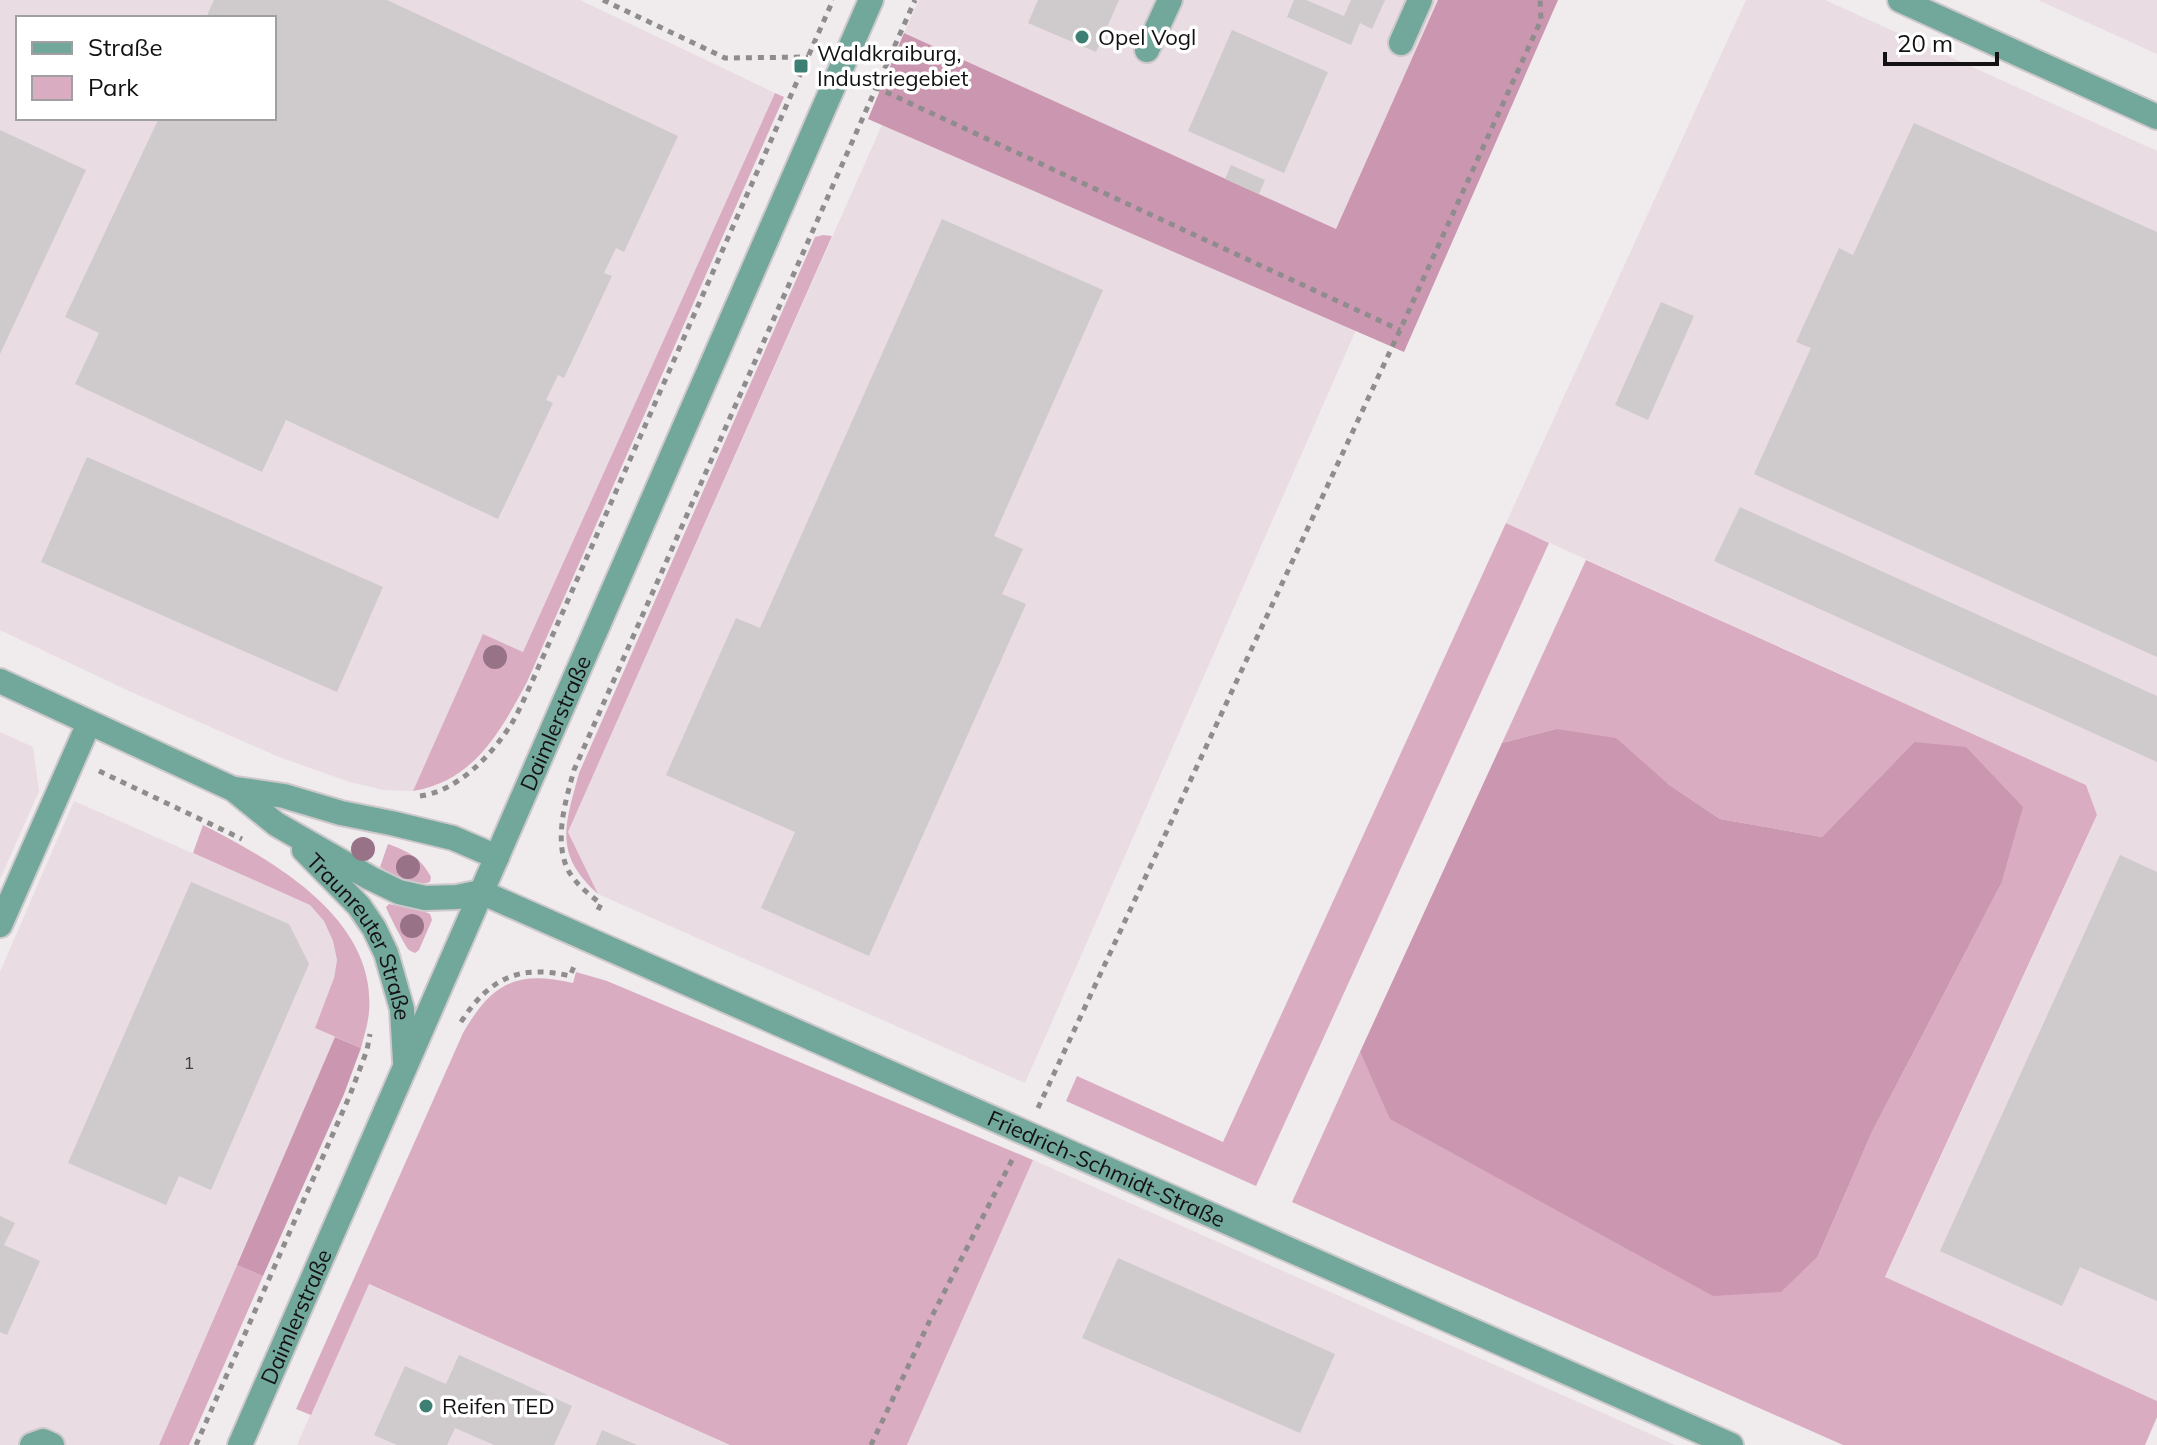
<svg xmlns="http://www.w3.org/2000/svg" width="2157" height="1445" viewBox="0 0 2157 1445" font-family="Mulish,sans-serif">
<rect width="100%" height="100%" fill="#f0ebed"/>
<g fill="#e9dce2" fill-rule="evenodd">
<path d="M0 0H580L775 93 523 652 483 635 413 791 383 790 350 782 279 757 129 691 0 630ZM18 18H274V118H18Z"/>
<polygon points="919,0 1438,0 1336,229 904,33"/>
<polygon points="1746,0 1825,0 2157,151 2157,1401 1885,1278 2097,816 2086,785 1506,523"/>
<polygon points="2038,0 2157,0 2157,54"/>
<polygon points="882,125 1356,330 1025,1083 598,894 568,832"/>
<polygon points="0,732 33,747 39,791 0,879"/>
<polygon points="74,801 310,905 324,921 333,941 337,960 334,978 315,1028 335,1037 159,1445 0,1445 0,972"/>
<polygon points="1033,1160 1675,1445 907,1445"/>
<polygon points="368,1284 730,1445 297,1445"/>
</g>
<g fill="#daacc1">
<path d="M775 93 784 97 527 682C500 732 474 781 413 791L483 634 523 652Z"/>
<path d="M823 235 832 236 568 832 598 894C553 854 565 825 579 773L815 237Z"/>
<polygon points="1506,523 1549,543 1256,1186 1066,1101 1077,1076 1223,1142"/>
<polygon points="1586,560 2086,785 2097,815 1885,1277 2157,1401 2157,1417 2145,1445 1843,1445 1292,1202 1360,1052 1391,1119 1471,1163 1818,1256 1872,1132 2001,884 1914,742 1822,837 1720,819 1668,784 1556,729 1502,743"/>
<path d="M203 825C274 861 377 919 369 1012 368 1024 364 1036 361 1048L315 1028 334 978 337 960 333 941 324 921 310 905 193 853Z"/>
<path d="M388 844C408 851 421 858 431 877L430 882C412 888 395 876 380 867Z"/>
<path d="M389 904 423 911 430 914 432 920 419 950 415 953C413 952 410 951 409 950 406 948 387 911 386 907Z"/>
<path d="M576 972 607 981 1033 1160 907 1445H730L369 1284 311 1415 296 1409 463 1033C492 983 516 970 573 983Z"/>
<polygon points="237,1265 263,1276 189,1445 159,1445"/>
</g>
<g fill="#cb96af">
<polygon points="1438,0 1558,0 1404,352 868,119 904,33 1336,229"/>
<polygon points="1556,729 1616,738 1668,784 1720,819 1822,837 1914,742 1966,747 2023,807 2001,884 1872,1132 1818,1256 1781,1292 1713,1296 1390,1119 1360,1052 1502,743"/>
<polygon points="335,1037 361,1048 344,1094 263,1276 237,1265"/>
</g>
<g fill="#cfcacc">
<polygon points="214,0 387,0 678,136 624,252 616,248 604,273 612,276 564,378 558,375 546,400 553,403 498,519 286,420 262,472 75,384 99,333 65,317 159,118 274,118 274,18 206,18"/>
<polygon points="1038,0 1119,0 1096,52 1028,23"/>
<polygon points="1294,0 1306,0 1344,16 1351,0 1385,0 1372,29 1360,23 1351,45 1287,17"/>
<polygon points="1232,30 1328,72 1284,173 1188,131"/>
<polygon points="1914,123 2157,232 2157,657 1754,474 1811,348 1796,342 1839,248 1853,255"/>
<polygon points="0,130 86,170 0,354"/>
<polygon points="1231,165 1265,180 1259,194 1225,179"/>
<polygon points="942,219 1103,290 994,536 1023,549 1002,594 1026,604 869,956 761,908 795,832 666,775 736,618 760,628"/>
<polygon points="1661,302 1694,316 1648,420 1615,405"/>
<polygon points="87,457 383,587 337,692 41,562"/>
<polygon points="1740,507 2157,696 2157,762 1714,561"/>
<polygon points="2120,855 2157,872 2157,1301 2080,1267 2062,1306 1940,1251"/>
<polygon points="191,882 289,924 309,964 211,1190 179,1176 166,1205 68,1163"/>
<polygon points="0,1216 15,1223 4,1245 40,1261 7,1335 0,1332"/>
<polygon points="1118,1258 1335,1354 1300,1433 1082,1338"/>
<polygon points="459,1355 572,1406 554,1445 494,1445 455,1428 447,1445 397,1445 374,1435 405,1366 446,1384"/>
<polygon points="602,1430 637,1445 596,1445"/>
</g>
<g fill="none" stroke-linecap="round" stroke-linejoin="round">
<g stroke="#cdc8ca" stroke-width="28">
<g id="minor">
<polyline points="1900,0 2157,117"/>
<polyline points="1401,43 1420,0"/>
<polyline points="1147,50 1170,0"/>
<path id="s1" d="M0 681 233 789 276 824 370 878 399 892 425 898 457 897 481 892 1731 1445"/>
<polyline points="236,789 284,796 341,813 391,823 453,838 497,857"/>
<path id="s2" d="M304 850 359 906 374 928 386 953 402 1009 405 1061"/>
<polyline points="0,925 89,723"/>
<polyline points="32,1445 43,1441 52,1445"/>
<path id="s3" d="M240 1445 871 0"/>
</g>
</g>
<g stroke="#8f8c8d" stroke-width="5" stroke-dasharray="6 6" stroke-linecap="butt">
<polyline points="603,0 725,58 808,57"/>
<polyline points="875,87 1400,330"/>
<polyline points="99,771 242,839"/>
<path d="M420 796C458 791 492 755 512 723 519 711 525 697 531 684L833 0"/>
<path d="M598 910 601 904C589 894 574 883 567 868 554 838 566 799 574 770L915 0"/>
<path d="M461 1022C489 978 520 964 570 976L575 964"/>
<polyline points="1038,1108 1400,330 1541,20 1540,0"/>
<polyline points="196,1445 350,1095 367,1050 370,1034"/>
<polyline points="871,1445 931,1318 1012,1160"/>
</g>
<use href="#minor" stroke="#72a79b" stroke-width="24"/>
</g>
<g fill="#987388">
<circle cx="495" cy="657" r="12"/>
<circle cx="363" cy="849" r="12"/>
<circle cx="408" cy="867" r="12"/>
<circle cx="412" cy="926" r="12"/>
</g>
<g fill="#3d8073" stroke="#fff" stroke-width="3">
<circle cx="1082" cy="37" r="8"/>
<rect x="793" y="58" width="16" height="16" rx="4"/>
<circle cx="426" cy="1406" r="8"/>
</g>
<g text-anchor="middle" stroke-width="7" stroke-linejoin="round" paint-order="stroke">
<g font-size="18" fill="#423f40">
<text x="189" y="1069">1</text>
</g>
<g font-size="22" fill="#131112" stroke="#fff" text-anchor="start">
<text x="1098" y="45">Opel Vogl</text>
<text x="817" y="61">Waldkraiburg,<tspan x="817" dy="25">Industriegebiet</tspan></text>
<text x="442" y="1414">Reifen TED</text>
</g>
<g font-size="22" fill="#131112" stroke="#fff">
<text dy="8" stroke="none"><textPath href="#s3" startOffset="788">Daimlerstraße</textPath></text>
<text dy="8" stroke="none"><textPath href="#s2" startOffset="106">Traunreuter Straße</textPath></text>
<text dy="8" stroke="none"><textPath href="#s1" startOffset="1220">Friedrich-Schmidt-Straße</textPath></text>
<text dy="8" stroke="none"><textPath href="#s3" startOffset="140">Daimlerstraße</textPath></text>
</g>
</g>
<rect x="16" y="16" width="260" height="104" fill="#ffffff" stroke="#a1a0a0" stroke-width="2"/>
<rect x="32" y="42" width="40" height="12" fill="#72a79b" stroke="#a1a0a0" stroke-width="2"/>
<text x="88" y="56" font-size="24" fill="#131112">Straße</text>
<rect x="32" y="76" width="40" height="24" fill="#daacc1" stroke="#a1a0a0" stroke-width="2"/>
<text x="88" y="96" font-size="24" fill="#131112">Park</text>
<path d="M1885 52v12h112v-12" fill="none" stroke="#131112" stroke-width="4"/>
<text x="1897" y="52" font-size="24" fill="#131112" stroke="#ffffff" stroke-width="6" paint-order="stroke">20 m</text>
</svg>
